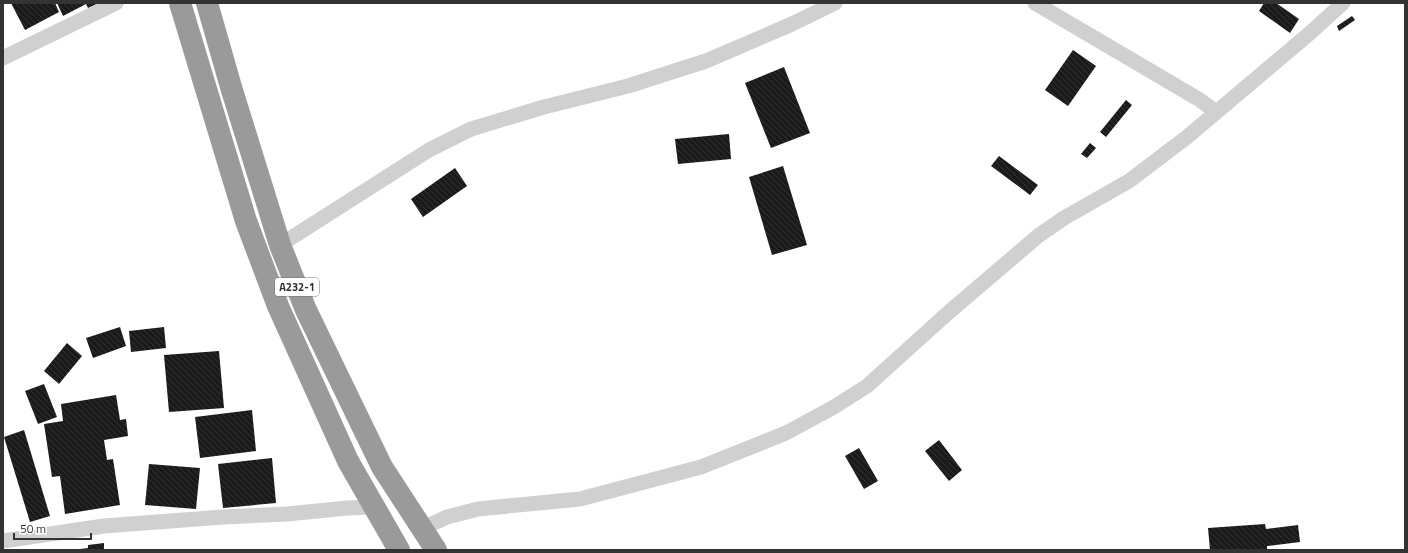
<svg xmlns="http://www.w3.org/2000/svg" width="1408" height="553" viewBox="0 0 1408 553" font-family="'Titillium Web',sans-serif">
<defs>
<pattern id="building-back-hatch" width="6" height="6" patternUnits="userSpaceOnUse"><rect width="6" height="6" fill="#1a1a1a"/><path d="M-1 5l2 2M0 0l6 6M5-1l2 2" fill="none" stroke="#333"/></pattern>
</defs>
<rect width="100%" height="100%" fill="#fff"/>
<g fill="url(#building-back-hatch)">
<polygon points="11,3 55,3 59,12 25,30"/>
<polygon points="57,3 99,3 88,8 86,4 63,16"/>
<polygon points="1264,3 1276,3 1299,19 1290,33 1259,11"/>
<polygon points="1352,16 1355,20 1339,31 1337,26"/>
<polygon points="1073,50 1096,66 1068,106 1045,90"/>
<polygon points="784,67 810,133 771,148 745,83"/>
<polygon points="1126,100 1132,105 1106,137 1100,132"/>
<polygon points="729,134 731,159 678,164 675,139"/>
<polygon points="1090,143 1096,148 1087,158 1081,154"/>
<polygon points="999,156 1038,185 1030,195 991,166"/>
<polygon points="783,166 807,245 772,255 749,177"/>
<polygon points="455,168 467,186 423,217 411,199"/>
<polygon points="120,327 126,346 93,358 86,338"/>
<polygon points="164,327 166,348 131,352 129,331"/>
<polygon points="67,343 82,356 59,384 44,371"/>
<polygon points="219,351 224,408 169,412 164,355"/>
<polygon points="44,384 57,417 38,424 25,391"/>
<polygon points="116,395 120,420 126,419 128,436 104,440 107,460 113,459 120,505 65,514 60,476 52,477 44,424 63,421 61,404"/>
<polygon points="252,410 256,451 200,458 195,417"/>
<polygon points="24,430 50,516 30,522 4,437"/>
<polygon points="939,440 962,470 949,481 925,451"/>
<polygon points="859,448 878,481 864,489 845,456"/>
<polygon points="272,458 276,503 223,508 218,464"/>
<polygon points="149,464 200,468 196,509 145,505"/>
<polygon points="1265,524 1266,529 1298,525 1300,542 1267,546 1267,550 1210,550 1208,528"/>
<polygon points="104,543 104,550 80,550 80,549 88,548 88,545"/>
</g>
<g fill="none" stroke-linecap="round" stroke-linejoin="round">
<g stroke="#d0d0d0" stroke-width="15">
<polyline points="1035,3 1200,100 1216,112"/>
<polyline points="3,58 116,3"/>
<polyline points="280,245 429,150 471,129 544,107 628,86 706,61 792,24 835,3"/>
<polyline points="421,529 447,517 478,509 580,499 701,467 786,433 834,407 867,386 949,312 1038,236 1064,218 1129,181 1187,137 1310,33 1343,3"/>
<polyline points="3,541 104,526 223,517 287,514 347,508 374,507"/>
</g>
<g stroke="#9a9a9a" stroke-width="22">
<polyline points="180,3 246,221 278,306 348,461 399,550"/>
<polyline points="207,3 231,87 280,245 306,310 382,467 436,550"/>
</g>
</g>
<g text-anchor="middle" stroke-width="4" stroke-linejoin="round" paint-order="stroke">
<rect fill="#fff" stroke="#707070" stroke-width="1" x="275" y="278" width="44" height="18" rx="3"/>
<g font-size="11" font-weight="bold" fill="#333">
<text x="297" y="291">A232-1</text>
</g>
</g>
<rect width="1408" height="553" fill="none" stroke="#333333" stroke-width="8"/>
<path d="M14 533v6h77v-6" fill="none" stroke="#333333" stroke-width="2"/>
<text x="20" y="533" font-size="12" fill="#333333" stroke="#ffffff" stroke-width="3" paint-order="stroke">50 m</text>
</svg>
